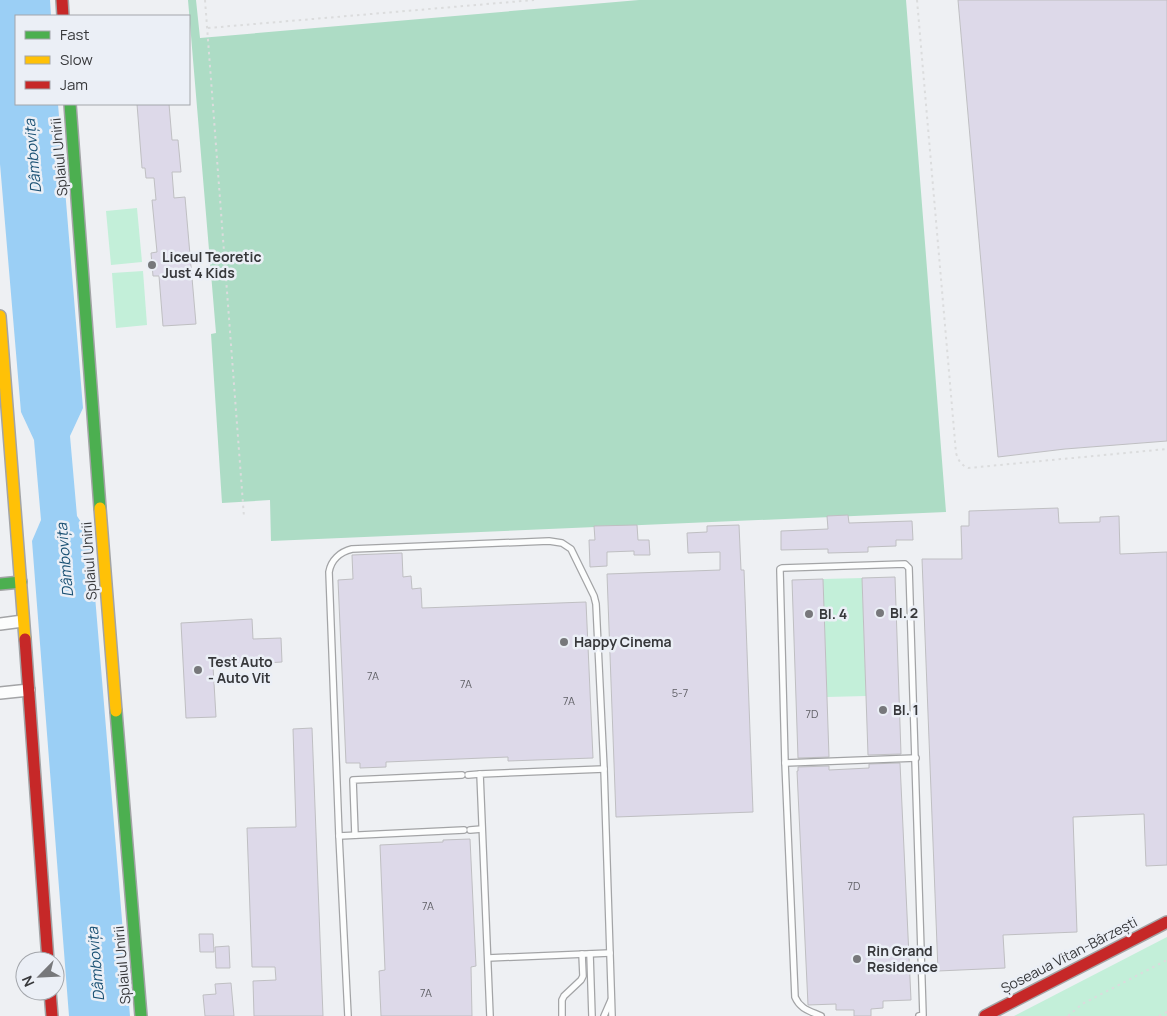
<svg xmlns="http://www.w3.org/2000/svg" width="1167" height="1016" viewBox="0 0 1167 1016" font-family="Manrope,sans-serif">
<rect width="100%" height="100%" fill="#eef0f3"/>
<g fill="#c3efd9">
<polygon points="137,208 142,262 111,265 106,211"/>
<polygon points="143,271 147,325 116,328 112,273"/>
<polygon points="862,578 866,696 827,697 823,579"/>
<polygon points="1167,937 1167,1016 1014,1016"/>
</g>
<polygon fill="#addcc5" points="188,0 196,0 200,38 639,0 906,0 946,512 271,541 270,500 222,503 211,334 216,333"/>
<polygon fill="#9bcff5" points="0,0 50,0 51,16 16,16 16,104 58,104 83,408 70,436 77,516 90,536 130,1016 69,1016 32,541 41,520 34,440 21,412 0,164"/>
<g fill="#ddd9e9" stroke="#bfbfc2">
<polygon points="958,0 1167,0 1167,441 1065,449 998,457"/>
<polygon points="137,104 169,104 172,140 178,140 181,172 172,172 174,198 185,197 196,324 163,326 159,276 153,276 151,253 157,252 152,200 156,200 154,178 146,178 145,168 142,168"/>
<polygon points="1058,508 1059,523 1100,522 1100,517 1119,516 1120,554 1167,552 1167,865 1146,866 1144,814 1073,817 1077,932 1003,935 1005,968 938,971 922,559 962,559 961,526 969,526 969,511"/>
<polygon points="848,515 849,523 912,521 913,540 896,540 896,546 868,547 868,552 828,553 828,549 781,550 781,531 828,529 827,516"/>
<polygon points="637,525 638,540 649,540 650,555 634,555 634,551 607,552 607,566 590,567 589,540 595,540 594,526"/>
<polygon points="739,525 741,570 744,570 753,812 616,817 607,574 720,570 720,552 688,553 687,533 707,532 707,526"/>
<polygon points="402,553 403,577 411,576 412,589 421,588 422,608 586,602 593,758 508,761 508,757 386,762 386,767 360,768 360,763 346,763 338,580 353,579 352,555"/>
<polygon points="895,577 901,754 868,755 862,578"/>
<polygon points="823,579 829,757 798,758 792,580"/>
<polygon points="252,619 253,639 281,638 282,662 213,666 216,717 186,718 181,623"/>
<polygon points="312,728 323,1016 254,1016 253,981 276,980 275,967 252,967 247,828 296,827 293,729"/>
<polygon points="900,763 911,1000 883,1001 883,1008 871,1009 871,1016 854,1016 854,1010 836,1010 836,1004 808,1005 797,771 798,771 798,767 829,766 829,770 869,768 869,764"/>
<polygon points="470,839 476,966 471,967 472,1016 381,1016 379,971 385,970 380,845 443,842 443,840"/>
<polygon points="199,934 213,934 214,952 200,952"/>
<polygon points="229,946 230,968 216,968 215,947"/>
<polygon points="231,983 234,1016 205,1016 203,995 216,994 215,984"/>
</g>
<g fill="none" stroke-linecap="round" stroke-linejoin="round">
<g stroke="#a3a4a6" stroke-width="8">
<g id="lane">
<polyline points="785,763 916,758"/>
<polyline points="468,775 480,774"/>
<polyline points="470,830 482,829"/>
<polyline points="355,835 353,780 462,775"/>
<polyline points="339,836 464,830"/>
<polyline points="590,954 592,1016"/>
<polyline points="488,958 610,953"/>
<path d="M348 1016 339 836 329 572C331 560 340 552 352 549L549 541 562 543 571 549 594 596 596 604 604 769 612 1016"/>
<polyline points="490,1016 480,774 604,769"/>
<polyline points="562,1016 562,1000 564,996 581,980 583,976 582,954"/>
<polyline points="604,1016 611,1000"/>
<path d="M821 1016C810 1011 800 1009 795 997L785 763 780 571V569L782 568 905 564 909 568 923 1015 919 1016"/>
</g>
</g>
<g stroke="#a3a4a6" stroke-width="14">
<g id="street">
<polyline points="0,624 23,621"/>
<polyline points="0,693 29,690"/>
</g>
</g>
<g stroke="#a3a4a6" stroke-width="14">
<g id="fast">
<polyline points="70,104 100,508"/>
<polyline points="0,584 21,582"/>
<polyline points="116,711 141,1016"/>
</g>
</g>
<g stroke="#a3a4a6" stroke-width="14">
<g id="slow">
<polyline points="0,316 25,639"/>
<polyline points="100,508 116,711"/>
</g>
</g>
<g stroke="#a3a4a6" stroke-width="14">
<g id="jam">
<polyline points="62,0 63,16"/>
<polyline points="25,639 48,961"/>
<polyline points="50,991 52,1016"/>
<polyline points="985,1016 1167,922"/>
</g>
</g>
<g stroke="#dbdcdd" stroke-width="2" stroke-dasharray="2.5 4" stroke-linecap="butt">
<polyline points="205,0 244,517"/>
<path d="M917 0 956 453C958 460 961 465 968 468L1167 449"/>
<polyline points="208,28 534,0"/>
<polyline points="1068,1016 1082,1004 1167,960"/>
<polyline points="1159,1016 1167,1012"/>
</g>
<use href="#lane" stroke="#fcfdfd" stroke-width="5.5"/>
<use href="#street" stroke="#fcfdfd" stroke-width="11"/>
<use href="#fast" stroke="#4caf50" stroke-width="11"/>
<use href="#slow" stroke="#ffc107" stroke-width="11"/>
<use href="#jam" stroke="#c62828" stroke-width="11"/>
</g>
<g fill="#77787b" stroke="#ebeff6" stroke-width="2">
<circle cx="152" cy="265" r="5"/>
<circle cx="880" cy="613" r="5"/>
<circle cx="809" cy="614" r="5"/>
<circle cx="564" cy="642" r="5"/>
<circle cx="198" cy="670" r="5"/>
<circle cx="883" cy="710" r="5"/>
<circle cx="857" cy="959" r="5"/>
</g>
<g text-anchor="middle" stroke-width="5" stroke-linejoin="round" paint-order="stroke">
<g font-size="11" fill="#606066">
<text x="373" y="680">7A</text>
<text x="466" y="688">7A</text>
<text x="680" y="697">5-7</text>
<text x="569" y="705">7A</text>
<text x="812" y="718">7D</text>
<text x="854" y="890">7D</text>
<text x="428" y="910">7A</text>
<text x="426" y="997">7A</text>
</g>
<g font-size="14" fill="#37383b" stroke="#ebeff6">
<text transform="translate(59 157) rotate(-95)" y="5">Splaiul Unirii</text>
<text transform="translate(89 561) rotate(-94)" y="5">Splaiul Unirii</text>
<text transform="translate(1069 955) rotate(-27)" y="5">Șoseaua Vitan-Bârzești</text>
<text transform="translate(122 965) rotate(-95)" y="5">Splaiul Unirii</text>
</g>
<g font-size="14" font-weight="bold" fill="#37383b" stroke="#ebeff6" text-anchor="start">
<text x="162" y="262">Liceul Teoretic<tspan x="162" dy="16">Just 4 Kids</tspan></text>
<text x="890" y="618">Bl. 2</text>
<text x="819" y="619">Bl. 4</text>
<text x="574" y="647">Happy Cinema</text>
<text x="208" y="667">Test Auto<tspan x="208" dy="16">- Auto Vit</tspan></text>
<text x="893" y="715">Bl. 1</text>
<text x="867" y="956">Rin Grand<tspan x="867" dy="16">Residence</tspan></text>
</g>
<g font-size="15" font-style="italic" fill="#195073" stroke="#ebeff6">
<text transform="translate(33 156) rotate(-95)" y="5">Dâmbovița</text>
<text transform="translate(65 560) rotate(-95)" y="5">Dâmbovița</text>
<text transform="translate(96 964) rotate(-95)" y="5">Dâmbovița</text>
</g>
</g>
<rect x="15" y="15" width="175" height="90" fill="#ebeff6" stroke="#a3a6ab"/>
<rect x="25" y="31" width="25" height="8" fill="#4caf50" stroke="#a3a6ab"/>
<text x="60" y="40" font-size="15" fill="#37383b">Fast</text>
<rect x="25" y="56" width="25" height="8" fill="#ffc107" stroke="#a3a6ab"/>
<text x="60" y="65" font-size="15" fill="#37383b">Slow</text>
<rect x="25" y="81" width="25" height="8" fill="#c62828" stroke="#a3a6ab"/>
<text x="60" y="90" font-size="15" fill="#37383b">Jam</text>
<g transform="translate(40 976) rotate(246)"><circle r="24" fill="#ebeff6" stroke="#a3a6ab"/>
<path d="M0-4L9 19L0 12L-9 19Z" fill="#77787b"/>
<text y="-8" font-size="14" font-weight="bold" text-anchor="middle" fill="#37383b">N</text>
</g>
</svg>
